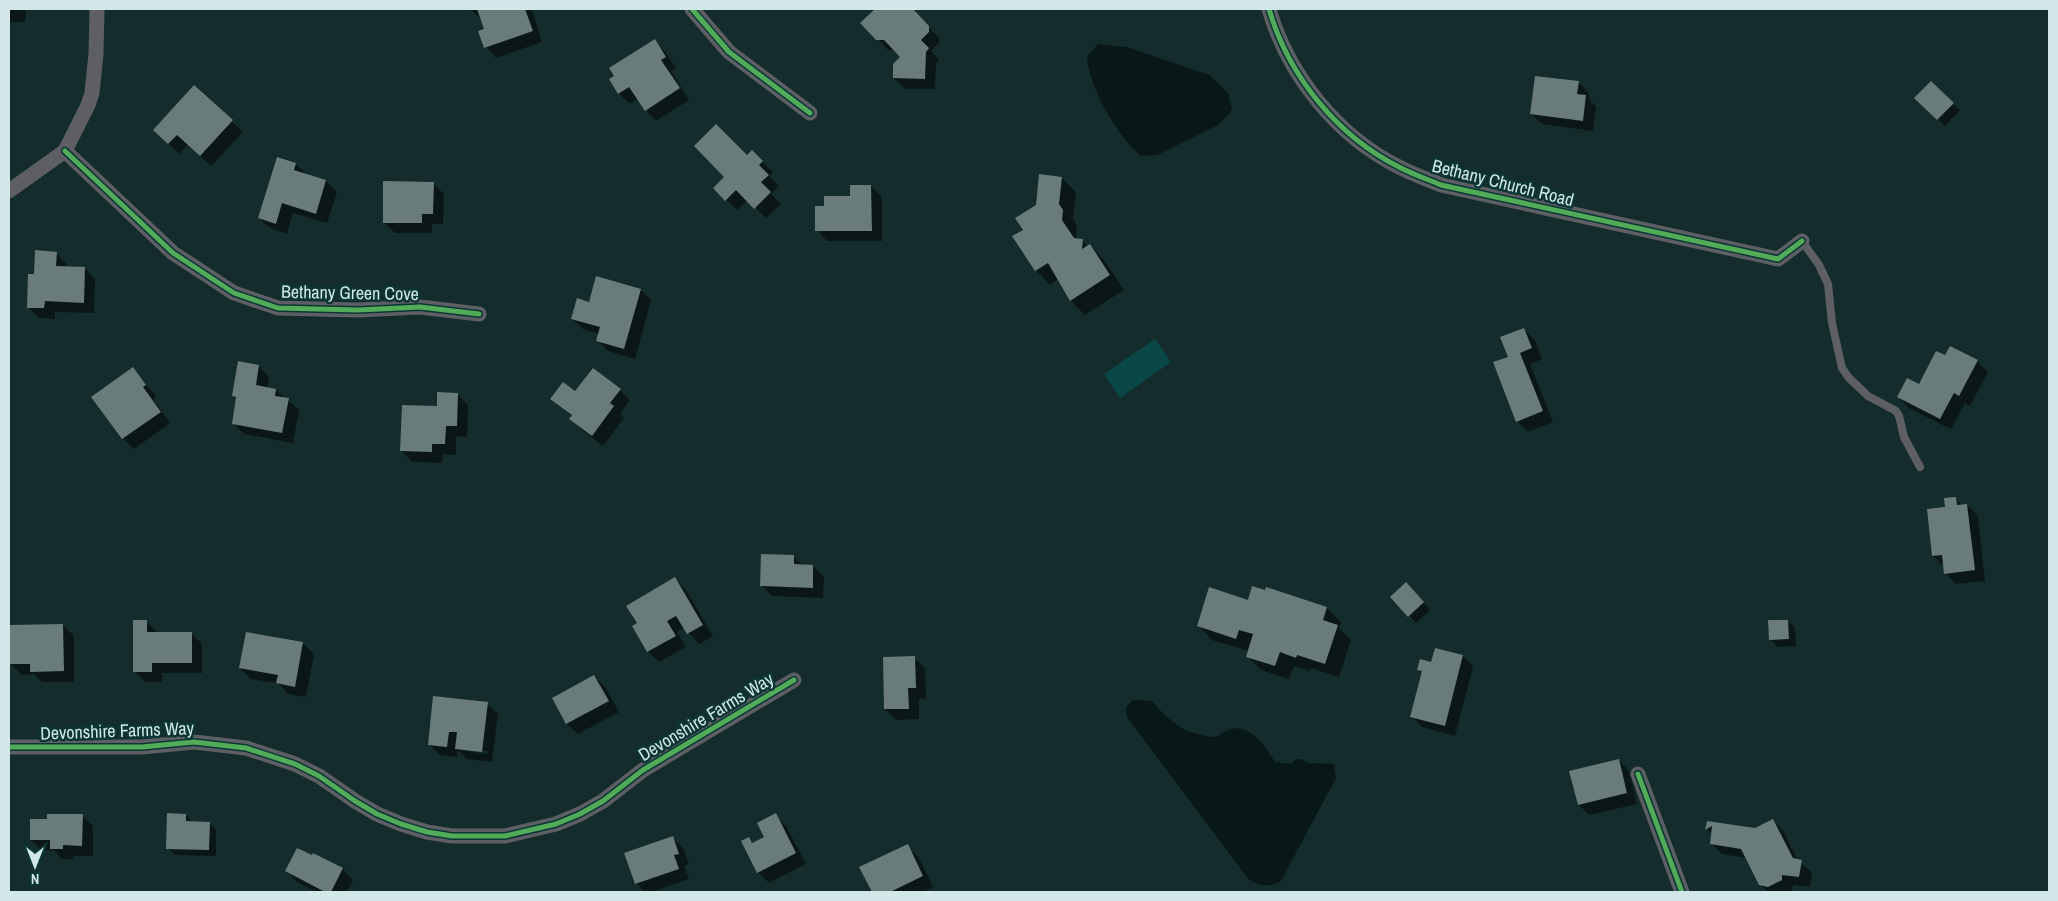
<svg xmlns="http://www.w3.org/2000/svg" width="2058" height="901" viewBox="0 0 2058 901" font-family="'Archivo Narrow',sans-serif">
<rect width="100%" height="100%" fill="#152c2c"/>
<polygon fill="#0a4848" points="1155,339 1171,362 1120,398 1104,374"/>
<g fill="#081818">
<path d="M1098 44 1127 47 1209 75 1228 93 1232 110 1218 125 1157 155 1141 156C1117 136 1089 88 1087 56Z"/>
<path d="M1133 700 1152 701C1170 723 1188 736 1217 737 1243 714 1262 741 1275 762L1291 764 1296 759H1301L1308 763 1334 764 1336 778 1281 881C1270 887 1261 887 1249 880L1127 717 1126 707Z"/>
</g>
<g fill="#0007" fill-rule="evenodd">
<polygon points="9,9 26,9 25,22 9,22"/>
<polygon points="470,9 532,9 542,42 496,58 486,47 486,30 481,19"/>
<polygon points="877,9 911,9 939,38 939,43 931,51 939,60 936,63 935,89 905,89 894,78 902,57 895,50 888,50 862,23"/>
<polygon points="655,41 665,52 676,68 671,71 689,100 656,121 646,110 638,99 630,104 619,94 610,80"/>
<polygon points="1579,83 1589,93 1589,99 1596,107 1593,131 1542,124 1531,113"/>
<polygon points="1931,83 1960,110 1945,126 1916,98"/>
<polygon points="194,86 243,132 211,166 188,145 179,154 165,140"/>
<polygon points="752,152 773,172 769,176 779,186 771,194 781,204 766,218 748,200 737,210 714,188"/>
<polygon points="296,164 307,175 326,181 337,192 327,223 293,213 287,234 270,228 259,218"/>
<polygon points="1062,178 1076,192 1073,219 1077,225 1076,236 1079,240 1082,241 1088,246 1090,245 1104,260 1124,290 1085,315 1071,301 1058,279 1050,285 1036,270 1024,230 1037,206"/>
<polygon points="433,183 444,194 443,224 432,224 432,233 395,233 384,222"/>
<polygon points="871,186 882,197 882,241 827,241 817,230 825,207 851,197"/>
<polygon points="56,253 67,264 67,267 85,268 95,279 94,313 55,312 55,319 39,318 28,307 36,276"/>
<polygon points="641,290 651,300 635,359 608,351 598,341 599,334 583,329 572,319 590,304"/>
<polygon points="1524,330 1535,340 1542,359 1530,364 1553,422 1528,432 1517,421 1509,358"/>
<polygon points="1945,357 1977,361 1988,372 1970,406 1965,403 1951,429 1909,408 1899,397 1919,386"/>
<polygon points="259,366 269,377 267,389 276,390 299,410 293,443 244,434 233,423 237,399 233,396"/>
<polygon points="133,369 156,396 153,399 170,423 134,449 123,438 93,398"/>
<polygon points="620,390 630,400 620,414 624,418 603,446 582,430 571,419 573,417 552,398 575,393"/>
<polygon points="457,394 468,405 467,437 456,436 456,455 443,454 442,463 412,462 402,451 438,407"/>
<polygon points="1955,498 1963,506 1967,505 1978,516 1985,581 1956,584 1945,573 1945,567 1933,556 1928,510 1946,508"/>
<polygon points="794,557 803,565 813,566 824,577 823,598 772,596 761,585"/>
<polygon points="675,579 686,590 713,636 699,644 684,627 677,632 686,647 659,662 648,652 633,626 638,624"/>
<polygon points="1266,588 1327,608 1341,622 1339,628 1351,640 1339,677 1311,668 1310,671 1294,666 1289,679 1261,670 1247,656 1249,651 1212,640 1198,625 1249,601 1265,592"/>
<polygon points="1413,591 1430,610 1416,623 1409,616"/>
<polygon points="146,621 157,632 191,633 202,644 202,673 162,673 162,682 145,682 135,671"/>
<polygon points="1788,621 1795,628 1796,646 1778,647 1771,640"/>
<polygon points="63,625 74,636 74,682 42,682 34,674 22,675 11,664"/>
<polygon points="247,633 303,643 314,654 306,697 288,694 278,683 251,679 240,668"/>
<polygon points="1463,656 1473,667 1455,736 1422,727 1412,716 1423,674 1419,670 1432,664"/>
<polygon points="914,658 925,668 926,698 919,699 919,719 896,720 885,709"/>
<polygon points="594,676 605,687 619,712 578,734 567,724 553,699"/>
<path d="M487 704 498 714 492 762 467 759 458 750 457 757 440 755 429 744ZM466 749 488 751V754L466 751Z"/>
<polygon points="1619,760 1629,771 1637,804 1589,815 1579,805"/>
<polygon points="82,815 93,826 93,856 73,856 73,859 62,859 54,850 42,850 31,840 48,820"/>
<polygon points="186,815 193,823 209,823 216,830 216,856 175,855 168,848"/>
<polygon points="775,815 786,826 806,864 769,883 758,872 749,839 754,844 766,837"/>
<polygon points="1773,820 1783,831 1798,861 1812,872 1810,887 1793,885 1792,891 1789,892 1768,892 1761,885 1747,858 1722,854 1711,843 1712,835 1707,829 1708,822 1755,829"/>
<polygon points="672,837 683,848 689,864 684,866 689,879 652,892 645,892 636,883"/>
<polygon points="907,846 918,856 933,887 923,892 873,892 861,868"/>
<polygon points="314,854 343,869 353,880 347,892 317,892 297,882 287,871 312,857"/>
</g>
<g fill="#697b7b">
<polygon points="477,9 525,9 533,31 484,48 478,31 484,29"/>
<polygon points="875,9 913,9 929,26 929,32 921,40 929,48 926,52 925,79 893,78 893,64 900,57 884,40 876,40 860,23"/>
<polygon points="655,39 666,57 661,60 680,88 645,111 629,87 618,94 609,79 614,76 609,68"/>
<polygon points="1535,76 1579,81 1577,94 1586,95 1583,121 1530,114"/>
<polygon points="1931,81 1954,103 1937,120 1914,98"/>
<polygon points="194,85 233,120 200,156 177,135 168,144 153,130"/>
<polygon points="716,124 747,155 752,150 763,161 759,165 769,175 761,182 771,192 754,209 736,190 725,201 713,188 724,177 694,146"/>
<polygon points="277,157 296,163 294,170 326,180 316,214 282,203 276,224 258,218"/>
<polygon points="1039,174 1062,177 1059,204 1063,210 1062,220 1074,238 1083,239 1082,249 1090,244 1110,275 1070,301 1048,263 1035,271 1012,236 1023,230 1015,218 1036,205"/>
<polygon points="383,181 434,182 433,214 422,214 422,223 383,223"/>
<polygon points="850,185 871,185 872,231 815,231 815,206 824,206 824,196 850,196"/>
<polygon points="35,250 57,252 56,266 85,267 84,303 45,301 44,308 27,308 28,274 34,274"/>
<polygon points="596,276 641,289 624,349 596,341 600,327 571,319 577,298 589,302"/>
<polygon points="1524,328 1532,348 1520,353 1543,411 1516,422 1493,362 1508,357 1500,337"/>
<polygon points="1950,346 1978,360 1959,396 1954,393 1940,419 1897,397 1907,378 1919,384 1936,351 1945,355"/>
<polygon points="238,361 259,365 256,385 276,389 275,396 289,398 282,433 232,424 236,397 232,396"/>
<polygon points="133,367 146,385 143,387 161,412 122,439 91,397"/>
<polygon points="593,368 621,389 610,403 614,406 592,436 569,419 572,415 550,399 563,382 575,391"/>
<polygon points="437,392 458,393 457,426 446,426 445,444 432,444 432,452 400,451 402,405 437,406"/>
<polygon points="1956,497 1957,505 1967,504 1975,570 1944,574 1942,555 1932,556 1927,509 1945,507 1944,498"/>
<polygon points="761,554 794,555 794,564 813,565 813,588 760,586"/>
<polygon points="675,577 703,625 687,634 676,616 667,621 676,636 647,652 632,626 637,623 626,606"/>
<polygon points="1406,582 1424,602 1408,617 1390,597"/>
<polygon points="1252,586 1265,590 1266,587 1327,607 1323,620 1338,625 1325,664 1297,655 1296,658 1280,652 1275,666 1246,657 1253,634 1239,630 1236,639 1197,626 1209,587 1248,600"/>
<polygon points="133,620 147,620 147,632 192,632 192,663 152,663 152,672 133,672"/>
<polygon points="1768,620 1788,620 1789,639 1769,640"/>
<polygon points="63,624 64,671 30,672 30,664 10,664 9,625"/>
<polygon points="246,632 303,642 295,687 276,683 278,675 239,668"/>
<polygon points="1435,648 1463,655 1445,726 1410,717 1422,671 1417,670 1420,659 1431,662"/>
<polygon points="915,656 916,688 908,688 909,709 884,709 883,657"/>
<polygon points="594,675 609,701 566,724 552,698"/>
<polygon points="433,696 488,702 482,752 455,749 457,732 449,732 447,747 428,745"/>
<polygon points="1619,759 1627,793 1578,805 1569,771"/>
<polygon points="167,813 186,814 186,821 210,822 209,850 166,849"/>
<polygon points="776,813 796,853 757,873 741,841 749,837 752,843 764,837 757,823"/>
<polygon points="47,814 83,814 82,846 63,845 63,849 50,849 50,840 30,840 30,819 47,819"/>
<polygon points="1773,819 1793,858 1802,860 1799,877 1782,875 1782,880 1768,887 1759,885 1741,849 1710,844 1712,826 1705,830 1707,821 1755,828"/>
<polygon points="673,836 679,854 674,855 679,869 635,884 624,853"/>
<polygon points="908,844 923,876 890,892 872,892 859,867"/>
<polygon points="297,848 312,855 313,853 343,868 331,892 325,892 285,871"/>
</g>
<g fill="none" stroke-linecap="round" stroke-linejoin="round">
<polyline stroke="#5e5f64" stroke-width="8" points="1802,241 1819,265 1828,284 1832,323 1842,368 1849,378 1868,396 1896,411 1899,416 1904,437 1920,467"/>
<g stroke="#5e5f64" stroke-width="15">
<polyline points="692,9 729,52 810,113"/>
<path d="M1269 9C1288 75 1337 136 1399 167 1412 174 1427 179 1441 185L1778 259 1802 241"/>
<polyline points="65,151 173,253 234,293 278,308 358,310 420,307 479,314"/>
<polyline points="9,191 65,151 88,105 92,93 96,54 97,9"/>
<polyline points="9,747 142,747 194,742 246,748 295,764 319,776 355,801 377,814 401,824 427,832 452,836 505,836 556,824 580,814 603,801 643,770 794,680"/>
<polyline points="1638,774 1682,892"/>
</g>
<g stroke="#0b3635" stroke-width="8">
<g id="cycleway">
<polyline points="692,9 729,52 810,113"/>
<path d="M1269 9C1288 75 1337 136 1399 167 1412 174 1427 179 1441 185L1778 259 1802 241"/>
<polyline points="65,151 173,253 234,293 278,308 358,310 420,307 479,314"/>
<polyline points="9,747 142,747 194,742 246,748 295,764 319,776 355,801 377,814 401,824 427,832 452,836 505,836 556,824 580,814 603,801 643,770 794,680"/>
<polyline points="1638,774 1682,892"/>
</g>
</g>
<use href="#cycleway" stroke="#51ab58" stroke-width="5"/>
</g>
<g text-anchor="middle" stroke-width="5" stroke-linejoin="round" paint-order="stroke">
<g font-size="18" fill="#d2e7e7" stroke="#0b3635">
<text transform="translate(1503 183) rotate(14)" y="6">Bethany Church Road</text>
<text transform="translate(350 293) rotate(1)" y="6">Bethany Green Cove</text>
<text transform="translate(706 717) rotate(-31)" y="6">Devonshire Farms Way</text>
<text transform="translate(117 731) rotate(-2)" y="6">Devonshire Farms Way</text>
</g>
</g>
<rect width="2058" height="901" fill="none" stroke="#d2e7e7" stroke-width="20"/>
<g transform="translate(35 866) rotate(180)" stroke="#0b3635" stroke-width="4" paint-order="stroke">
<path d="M0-4L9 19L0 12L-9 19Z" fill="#d2e7e7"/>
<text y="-8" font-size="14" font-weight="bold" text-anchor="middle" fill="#d2e7e7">N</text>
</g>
</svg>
